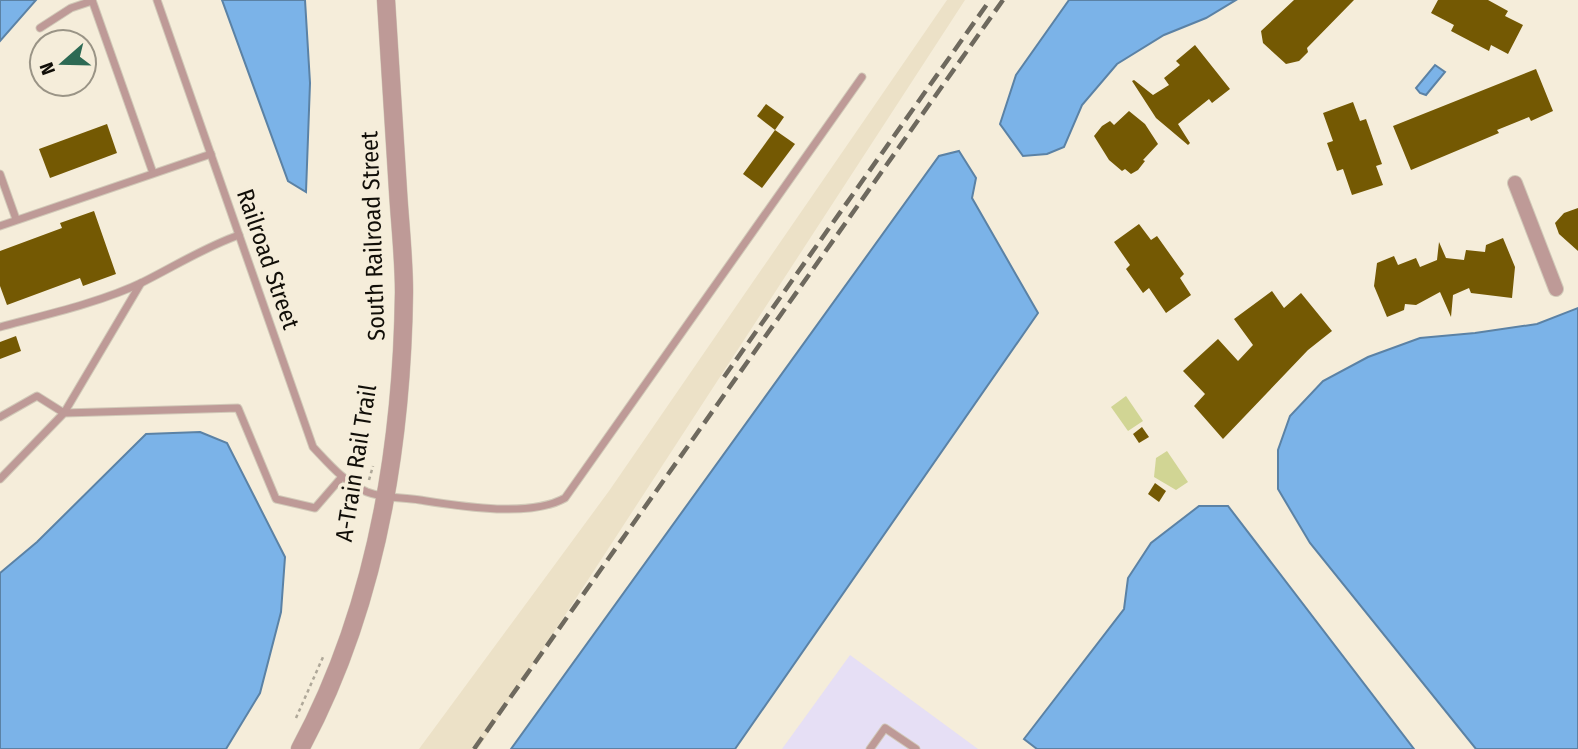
<svg xmlns="http://www.w3.org/2000/svg" width="1578" height="749" viewBox="0 0 1578 749" font-family="'Fira Sans Condensed',sans-serif">
<rect width="100%" height="100%" fill="#f5edda"/>
<polygon fill="#ece1c7" points="947,0 965,0 478,749 419,749 609,491"/>
<polygon fill="#e6dff5" points="850,655 978,749 782,749"/>
<g fill="#d1d594">
<polygon points="1126,396 1143,421 1128,431 1111,407"/>
<polygon points="1167,451 1188,482 1176,490 1154,477 1156,458"/>
</g>
<g fill="#7bb3e8" stroke="#5b82a5" stroke-width="2">
<polygon points="0,0 36,0 0,41"/>
<polygon points="222,0 305,0 310,83 306,192 288,181"/>
<polygon points="1069,0 1236,0 1206,18 1164,35 1117,64 1082,105 1064,147 1047,154 1023,156 1000,124 1016,75"/>
<polygon points="1435,65 1445,72 1426,95 1420,93 1416,88"/>
<polygon points="959,151 976,178 972,198 1038,313 735,749 511,749 939,156"/>
<polygon points="1578,308 1578,749 1476,749 1310,543 1278,489 1278,450 1290,416 1323,381 1368,357 1420,338 1475,333 1537,324"/>
<polygon points="200,432 227,443 285,557 281,612 260,693 226,749 0,749 0,573 37,542 146,434"/>
<polygon points="1199,506 1228,506 1414,749 1037,749 1024,739 1124,609 1128,578 1151,543"/>
</g>
<g fill="#745903">
<polygon points="1294,0 1354,0 1307,48 1308,52 1299,61 1286,64 1263,43 1261,31"/>
<polygon points="1438,0 1488,0 1508,11 1505,16 1523,25 1508,54 1491,45 1489,51 1451,31 1454,25 1431,13"/>
<polygon points="1195,45 1230,89 1212,103 1209,99 1178,124 1190,143 1188,145 1156,118 1132,81 1134,80 1153,95 1169,85 1164,78 1180,65 1176,61"/>
<polygon points="1536,69 1553,111 1531,121 1529,117 1497,130 1499,133 1411,170 1393,126"/>
<polygon points="1353,102 1360,121 1366,119 1382,164 1376,166 1383,185 1352,195 1343,169 1337,171 1327,143 1333,141 1323,113"/>
<polygon points="766,104 784,117 775,130 757,116"/>
<polygon points="1129,111 1145,124 1158,144 1143,160 1145,161 1138,170 1131,174 1125,169 1122,171 1109,160 1094,136 1102,126 1110,121 1114,125"/>
<polygon points="107,124 117,153 50,178 39,149"/>
<polygon points="775,130 795,144 762,188 743,174"/>
<polygon points="1578,208 1578,251 1559,234 1555,223 1564,213"/>
<polygon points="94,211 116,274 83,286 80,278 7,305 0,286 0,251 62,228 60,223"/>
<polygon points="1139,224 1151,240 1157,236 1184,274 1180,278 1191,295 1166,313 1149,288 1143,293 1126,269 1130,265 1114,242"/>
<polygon points="1503,238 1515,267 1512,298 1471,293 1469,288 1453,295 1451,317 1440,292 1416,305 1405,304 1404,310 1387,317 1374,286 1377,263 1394,256 1398,265 1416,258 1420,267 1437,260 1439,242 1446,258 1464,260 1466,250 1485,252 1486,245"/>
<polygon points="1272,291 1284,308 1301,293 1332,331 1308,350 1223,439 1194,406 1205,394 1183,371 1218,339 1238,361 1253,345 1234,319"/>
<polygon points="16,336 21,351 0,359 0,342"/>
<polygon points="1142,427 1149,437 1139,443 1133,434"/>
<polygon points="1155,483 1166,491 1159,502 1148,494"/>
</g>
<g fill="none" stroke-linecap="round" stroke-linejoin="round">
<g stroke="#d1c9b8" stroke-width="9">
<g id="service">
<polyline points="92,0 153,173"/>
<path d="M157 0 313 447C330 465 344 482 367 492 385 499 401 497 420 500 459 506 530 518 565 498L862 77"/>
<polyline points="40,28 71,8 92,1"/>
<polyline points="0,174 16,219"/>
<polyline points="0,226 211,154"/>
<path d="M0 327C45 315 102 302 143 282 175 266 205 247 239 235"/>
<polyline points="0,417 37,396 64,413 141,283"/>
<polyline points="0,479 64,413 238,408 276,499 315,508 341,478"/>
<polyline points="870,749 885,728 916,749"/>
</g>
</g>
<g stroke="#d1c9b8" stroke-width="16">
<polyline id="minor" points="1515,183 1556,289"/>
</g>
<g stroke="#d1c9b8" stroke-width="19">
<path id="tertiary" d="M300 749C375 610 402 449 404 292 404 259 400 224 398 191 394 127 390 64 386 0"/>
</g>
<g stroke="#afa899" stroke-width="2.5" stroke-dasharray="3.5 3.5" stroke-linecap="butt">
<polyline points="369,480 373,466"/>
<polyline points="296,718 323,657"/>
</g>
<use href="#service" stroke="#be9a97" stroke-width="7"/>
<use href="#minor" stroke="#be9a97" stroke-width="14"/>
<use href="#tertiary" stroke="#be9a97" stroke-width="18"/>
<g stroke="#6e695e" stroke-width="4.5" stroke-dasharray="14 7" stroke-linecap="butt">
<polyline points="724,377 990,0"/>
<polyline points="474,749 1003,0"/>
</g>
</g>
<g text-anchor="middle" stroke-width="7" stroke-linejoin="round" paint-order="stroke">
<g font-size="24" fill="#110e08" stroke="#f5edda">
<text transform="translate(373 236) rotate(-92)" y="8">South Railroad Street</text>
<text transform="translate(268 259) rotate(71)" y="8">Railroad Street</text>
<text transform="translate(356 463) rotate(-81)" y="8">A-Train Rail Trail</text>
</g>
</g>
<g transform="translate(63 63) rotate(250)"><circle r="33" fill="#f5edda" stroke="#9a9486" stroke-width="2"/>
<path d="M0-5L12 26L0 18L-12 26Z" fill="#2d6a54"/>
<text y="-10" font-size="19" font-weight="bold" text-anchor="middle" fill="#110e08">N</text>
</g>
</svg>
